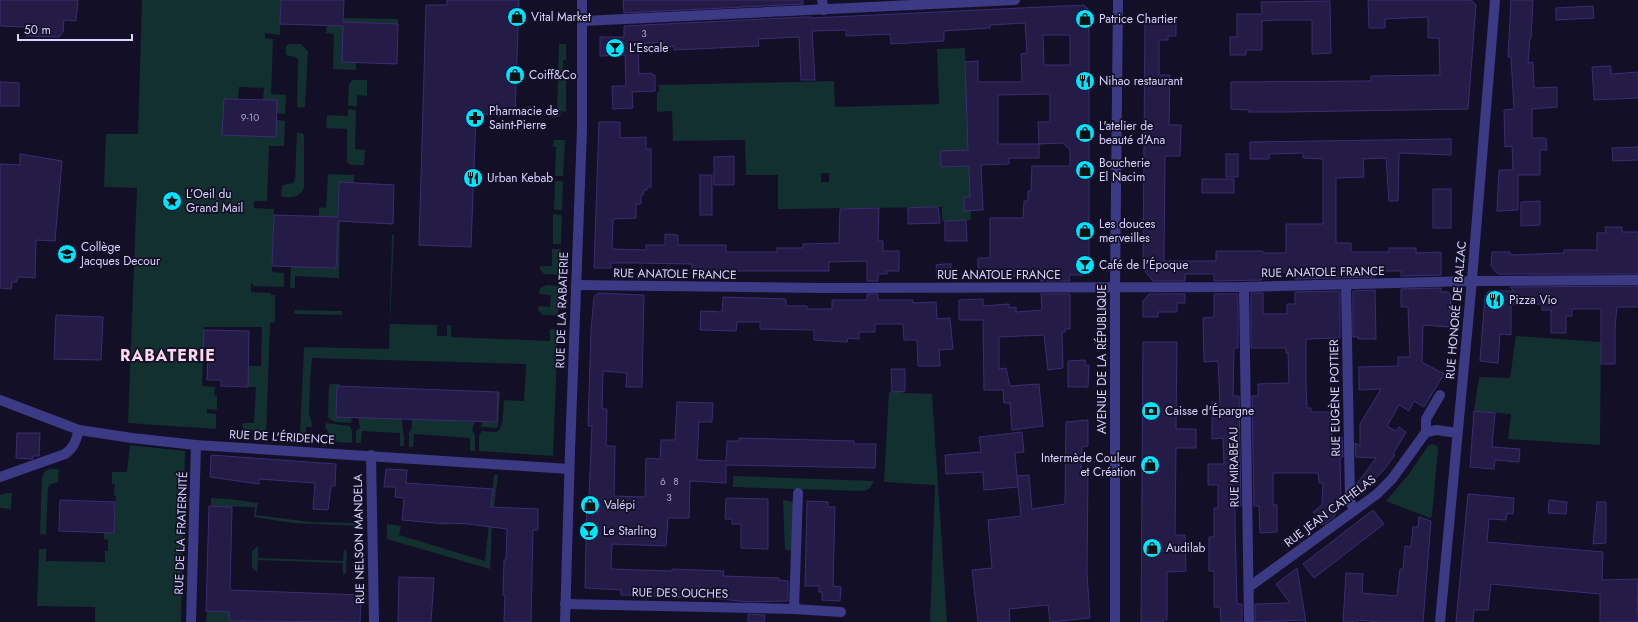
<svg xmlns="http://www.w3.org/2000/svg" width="1638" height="622" viewBox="0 0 1638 622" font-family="Jost,sans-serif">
<rect width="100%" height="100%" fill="#130f26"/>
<g fill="#12302f" fill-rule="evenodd">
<polygon points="142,0 281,0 280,35 265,33 265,38 273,39 271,94 286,95 285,114 277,113 277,100 263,100 264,88 239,87 238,99 224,99 222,135 276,120 285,121 284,146 269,146 267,201 254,201 254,208 274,209 272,272 284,273 284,287 254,286 251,283 251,292 271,293 271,295 275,295 275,322 270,323 266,437 261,437 261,431 243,430 243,423 254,423 256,387 248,387 248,366 261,366 262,327 204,327 202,386 215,387 214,395 217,396 217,410 207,409 207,413 216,414 216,429 128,423 137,188 104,187 106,134 138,134"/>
<polygon points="344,18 398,19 398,24 343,22"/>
<polygon points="327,25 343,26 342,62 356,62 356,70 333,69 334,34 326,33"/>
<polygon points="289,44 301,44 308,51 305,106 303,108 297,107 297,106 298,59 295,57 286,55 286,46"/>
<polygon points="559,44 566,44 566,60 563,60 563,69 566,69 566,74 558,74"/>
<path d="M965 48 971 220 942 221V207L778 209V175H746L745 140 673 141 672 111 657 112V92H659V85L834 81 835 107 939 104 937 49ZM821 173H829V182H821Z"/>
<polygon points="558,78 566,79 566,112 561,111 560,117 555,117 555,110 557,110"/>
<polygon points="353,80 367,80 367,96 357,95 357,106 348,106 349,84"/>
<polygon points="348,109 356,110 355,149 365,150 364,165 351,165 347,162 347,129 326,128 327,115 348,116"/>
<path d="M297 133H302L304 135V187C301 197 293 198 283 197L281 195 282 185 293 183 295 180Z"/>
<polygon points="554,140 565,140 563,176 555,176 556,147 553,147"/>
<polygon points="328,174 354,175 354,183 339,182 338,217 319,216 319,207 326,208"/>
<polygon points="555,181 563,181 562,210 554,210"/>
<polygon points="553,214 562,215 561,244 553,244"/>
<polygon points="338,221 340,221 339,278 295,276 295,288 290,288 291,266 336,268"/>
<path d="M392 235H394L390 324 437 325V336H447V325H451V337L550 341V329H558L553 456 479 451V436L482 431C487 431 494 433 498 431 504 427 503 407 504 400L524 401 526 364 312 358 310 380 309 415 311 419 312 427H306V437L299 439 300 436 304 347 389 349Z"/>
<polygon points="552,249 561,249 560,275 544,274 540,269 540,266 552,266"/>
<polygon points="547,285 559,286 558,315 543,315 538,310 539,306 550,307 551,295 539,294 540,288"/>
<polygon points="295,310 342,311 342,315 298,314 294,313"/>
<polygon points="1516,336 1601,342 1600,445 1508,439 1511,414 1474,411 1479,377 1510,378"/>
<path d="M332 384H340L339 386 337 387 336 416 352 417 351 423C343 422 333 424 328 417L329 385Z"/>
<polygon points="903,391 903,393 932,394 947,622 930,622 935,485 884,482 889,392"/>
<polygon points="498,392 500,392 498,426 496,428 481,427 482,422 497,422"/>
<path d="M358 417 402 419C402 429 405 436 404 446H400V433L362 431 361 443H356V431L360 428Z"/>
<polygon points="412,419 475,422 472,430 475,435 475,451 470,451 470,438 414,434 413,447 409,447 409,433 412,428"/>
<path d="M326 423 350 426 352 431V443C340 442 328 444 327 429L325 428Z"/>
<polygon points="1432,444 1437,446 1438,449 1432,516 1430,518 1386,501 1409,474 1428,446"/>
<polygon points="130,445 185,451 181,622 95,622 95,607 37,606 39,549 46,549 46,561 105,562 105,551 108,551 108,540 104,539 104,533 114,533 116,496 114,496 115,484 112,484 112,472 127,472"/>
<polygon points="49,469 59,469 58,482 51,484 48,488 46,535 40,534 42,478 45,471"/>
<polygon points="494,475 498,475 492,526 490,569 387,539 387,524 401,526 399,535 485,561"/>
<polygon points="733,476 874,481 870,488 865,491 733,487"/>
<polygon points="6,493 12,493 11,509 0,508 0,495"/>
<polygon points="211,498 230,499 258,503 256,515 311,522 359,523 359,526 293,523 254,517 255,507 211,506"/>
<polygon points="783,500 790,501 793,503 794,551 785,550"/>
<polygon points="258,546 258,558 343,561 344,549 347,552 346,573 343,575 343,563 258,560 257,572 252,567 252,551"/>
<polygon points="207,611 229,612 247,622 206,622"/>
</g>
<g fill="#241b47" stroke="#3b2d73" fill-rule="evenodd">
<polygon points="0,0 78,0 76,21 64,20 63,32 59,37 26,36 26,27 0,26"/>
<polygon points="281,0 344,0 343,22 398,24 397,64 342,62 343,26 280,24"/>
<polygon points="447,0 519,0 515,115 476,114 471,247 419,245 426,5 447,5"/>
<polygon points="623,0 803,0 803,4 624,13"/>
<polygon points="1368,0 1471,0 1476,5 1468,109 1284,112 1249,112 1249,110 1231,109 1231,82 1371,81 1371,76 1440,75 1439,38 1428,38 1428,17 1385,19 1385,28 1369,28"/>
<polygon points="1511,0 1533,0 1531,38 1530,38 1528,63 1533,62 1534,88 1557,87 1557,107 1532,109 1532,138 1546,138 1547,150 1540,150 1540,175 1518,175 1518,210 1497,211 1499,170 1513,170 1512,146 1505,147 1504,110 1514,109 1511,57 1508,57"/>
<polygon points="1330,1 1331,53 1312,54 1312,20 1278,20 1262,21 1262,50 1246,50 1246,55 1230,55 1230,37 1237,37 1237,14 1262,14 1261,2"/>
<path d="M1084 5 1089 10V270L1085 275H1069L1070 281H1040L1039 276 978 277V258H990V218H1023L1024 201H1028V191H1031L1032 166H1070V150L1063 143 1039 144 1038 122H1050V94L998 95V144H1039V158H1009V164L981 165 983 210 964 211V197H970L969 166 941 167 940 151 968 150 965 62 978 61V82H1022L1021 54 1027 53 1025 23 990 25V28L944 31V41L891 44 890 34 846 36V30L812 31 815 80H801L799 37 758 39 759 46 674 50V46L664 47 663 42 638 44 639 74 652 73V75H655V91L632 92 633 108 613 109 612 86H626L625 55 600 56V37H624V26L804 17H811V18ZM1043 35H1070V65H1044Z"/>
<polygon points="1593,6 1594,18 1556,20 1556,8"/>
<polygon points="1145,18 1176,18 1176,36 1168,36 1168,40 1159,40 1159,75 1170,75 1169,125 1181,125 1180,156 1165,156 1164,261 1216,261 1216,251 1263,251 1263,253 1286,253 1286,224 1323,224 1323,159 1303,158 1303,153 1269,154 1269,159 1250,159 1250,142 1451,139 1451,155 1399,153 1398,201 1389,201 1386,158 1363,159 1364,177 1336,178 1336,243 1351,243 1351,252 1389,252 1389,248 1416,248 1416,253 1441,252 1441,275 1401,276 1401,271 1375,271 1375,277 1295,279 1294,272 1262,273 1262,280 1214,281 1214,274 1185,274 1185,281 1153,281 1143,269"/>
<polygon points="1611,66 1611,74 1638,72 1638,98 1594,100 1592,67"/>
<polygon points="0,82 19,83 19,106 0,106"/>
<polygon points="224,99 277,100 276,137 222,135"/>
<polygon points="599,122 620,122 620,138 646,137 646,149 651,149 651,187 647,187 647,190 644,190 643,195 641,195 641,204 636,204 636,218 613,219 612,249 646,250 646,245 665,245 665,234 678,235 678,245 726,245 726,252 777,252 777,248 803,248 803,244 839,243 840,209 879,208 878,241 883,241 883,251 899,251 899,271 887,271 887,274 878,274 878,281 867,281 867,261 829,262 829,271 692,271 692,264 636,263 611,263 611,268 594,268"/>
<polygon points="1638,147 1638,160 1613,161 1612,148"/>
<polygon points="20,154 62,161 55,241 36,240 35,278 18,277 17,282 12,282 11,289 0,288 0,164 20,165"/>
<rect x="1226" y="154" width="12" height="23"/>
<polygon points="734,156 734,185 714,185 714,157"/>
<rect x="700" y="175" width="12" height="40"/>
<rect x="1202" y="179" width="32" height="14"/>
<polygon points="339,182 394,185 393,224 338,221 336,268 272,266 274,215 338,217"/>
<rect x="1433" y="189" width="18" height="39"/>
<polygon points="1540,201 1540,225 1521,226 1521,202"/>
<polygon points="924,207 938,207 940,223 908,224 908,208"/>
<polygon points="966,220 967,241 945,241 945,221"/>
<polygon points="1605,227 1622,227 1622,232 1638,232 1638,274 1498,274 1491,266 1492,252 1510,252 1510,255 1564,253 1564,250 1597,250 1597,233 1606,233"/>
<polygon points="944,264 951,264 951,278 937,279 936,265"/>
<polygon points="1638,286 1638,307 1617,307 1615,328 1615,364 1601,364 1601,309 1572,309 1572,316 1566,316 1566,333 1551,333 1551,310 1542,310 1542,304 1511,304 1511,335 1500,334 1498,363 1480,361 1485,296 1489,291 1514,291 1510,287"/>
<polygon points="1441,288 1441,292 1448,292 1451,296 1449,327 1423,325 1422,362 1444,374 1424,407 1414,401 1409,411 1399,405 1387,426 1396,431 1399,427 1406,432 1393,454 1395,455 1383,471 1356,497 1356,485 1376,458 1356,457 1355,443 1360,446 1360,424 1381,389 1359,390 1359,367 1398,366 1398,357 1410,357 1408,307 1401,307 1401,289"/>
<polygon points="1375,290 1376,339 1358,339 1358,337 1353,337 1353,291"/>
<polygon points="1340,291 1340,338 1306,339 1306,382 1307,408 1311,408 1311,412 1329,412 1332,437 1342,437 1343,457 1340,457 1341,504 1334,517 1323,525 1313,512 1322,505 1323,483 1319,483 1318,473 1273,473 1273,505 1277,505 1277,532 1260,533 1259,506 1254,506 1252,396 1258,396 1258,384 1289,383 1288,353 1286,353 1286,348 1251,348 1251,293 1263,293 1263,314 1287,314 1287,304 1295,304 1295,292"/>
<polygon points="598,293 644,295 642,387 626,387 627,373 603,371 602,409 607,409 606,446 615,446 614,496 645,497 646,458 660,459 661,440 675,440 677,402 713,403 712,422 699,422 697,460 726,461 727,441 739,441 739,438 854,441 854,444 876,444 875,468 726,465 726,483 690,481 689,518 668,518 666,546 612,544 611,569 672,571 672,569 724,571 723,576 779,578 778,580 788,581 788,601 749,602 710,598 621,595 621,590 585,588 587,496 589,496 592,426 588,426 591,330 594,297"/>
<polygon points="867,294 878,294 878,300 913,300 913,303 936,302 937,319 950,318 953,349 939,350 940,366 918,366 917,340 904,340 903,324 875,324 875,332 859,332 859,339 848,338 847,342 814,340 814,330 760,329 760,322 737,322 736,331 700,330 701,311 722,312 723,297 786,299 786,306 807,306 807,309 832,309 832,300 867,300"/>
<polygon points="1041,294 1070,294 1070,329 1065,329 1065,332 1062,332 1063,368 1048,370 1044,335 999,337 999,369 1006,368 1010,386 1039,384 1043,426 1012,430 1010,403 1004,403 1003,390 984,390 983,320 959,320 959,300 983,299 983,306 1009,304 1009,308 1016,307 1016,312 1042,310"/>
<polygon points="1149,294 1185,294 1185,303 1177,303 1177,312 1158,312 1158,317 1143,317 1143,301"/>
<polygon points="1214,294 1238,294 1238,348 1234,348 1233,396 1239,396 1241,506 1235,507 1235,525 1237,604 1242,604 1242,622 1221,622 1220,607 1214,607 1214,571 1209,571 1209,537 1214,537 1214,508 1218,508 1218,485 1208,485 1208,464 1224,464 1223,438 1212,439 1212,402 1220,402 1218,361 1204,362 1203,318 1214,317"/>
<polygon points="56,315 103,317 101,360 54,359"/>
<polygon points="204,330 249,331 248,387 221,386 221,380 207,380 208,354 206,354 206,352 203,352"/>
<polygon points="1143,342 1177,342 1176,429 1196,429 1196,448 1176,448 1175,535 1185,535 1186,571 1167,572 1167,620 1163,620 1163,622 1141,622"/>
<polygon points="1085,360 1086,366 1089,365 1088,387 1068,387 1068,361"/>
<polygon points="891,369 905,369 905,391 892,392"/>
<polygon points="337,386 498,392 497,422 336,417"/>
<polygon points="1474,411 1495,413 1492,447 1520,449 1519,462 1495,460 1494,469 1470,467"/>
<polygon points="1088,420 1088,446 1082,447 1081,470 1088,469 1087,573 1090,618 1050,622 1048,605 1009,609 1010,622 978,622 972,570 992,568 988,520 1021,516 1017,476 1029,475 1032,509 1065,504 1066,422"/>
<polygon points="1022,432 1024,452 1015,453 1018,487 984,490 983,472 946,474 945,455 981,452 979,437"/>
<polygon points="17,433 40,433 39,456 33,456 33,459 16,458"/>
<polygon points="211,455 336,464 335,486 331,486 328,510 313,509 315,483 259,479 259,484 210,477"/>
<polygon points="386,469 407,470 406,483 493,489 491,507 538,509 538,530 533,530 531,622 504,622 505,595 503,595 504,560 506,560 507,529 468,524 446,523 446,524 402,520 404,498 395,497 396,487 384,487"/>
<polygon points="1468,494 1514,498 1513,514 1507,513 1506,520 1489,519 1487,542 1603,552 1602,580 1638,579 1637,622 1600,622 1600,594 1491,584 1488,610 1474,610 1473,622 1456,622"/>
<polygon points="726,498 768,499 768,549 741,548 741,524 732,524 732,519 725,519"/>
<polygon points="60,500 115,502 114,533 59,531"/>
<polygon points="1549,500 1567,502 1566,514 1548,513"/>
<polygon points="807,501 828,502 828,507 835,507 833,586 841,587 840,601 822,600 822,592 819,592 819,586 805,586"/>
<polygon points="1597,502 1606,502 1606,543 1593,544"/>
<polygon points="209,506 232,507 230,590 361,595 360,622 229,621 229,612 206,611"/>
<polygon points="1373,510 1384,524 1314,578 1303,564"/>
<polygon points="1419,517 1431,521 1423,622 1380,622 1357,620 1357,622 1343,622 1346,573 1363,574 1362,593 1397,596 1400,569 1403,569 1405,546 1411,547 1413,527 1418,527"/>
<polygon points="1297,568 1306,622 1303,620 1255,622 1255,604 1290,603 1276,584"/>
<polygon points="399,577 434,578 431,622 398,622"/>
<polygon points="748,614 765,615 764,622 748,622"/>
</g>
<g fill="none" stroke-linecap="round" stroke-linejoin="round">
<g stroke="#3d3a85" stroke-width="10">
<polyline points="822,0 824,10"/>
<polyline points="583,21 1015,0"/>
<polyline points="576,285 821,288 1244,287 1472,281 1638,280"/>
<polyline points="1346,285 1350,500 1354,511"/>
<polyline points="1244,287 1249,622"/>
<polyline points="0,400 79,430 132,438 196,445 569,469"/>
<polyline points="1426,432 1426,419 1440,395"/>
<polyline points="371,455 374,622"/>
<path d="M0 477 65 454C74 448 76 440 79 430"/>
<polyline points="1249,587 1377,494 1392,479 1426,432 1437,430 1457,433"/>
<polyline points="565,604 794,609 798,493"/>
<polyline points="794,609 841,612"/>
<polyline points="191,622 196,445"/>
<polyline points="565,622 570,451 582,129 582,0"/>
<polyline points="1115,622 1115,287 1118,0"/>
<polyline points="1440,622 1471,291 1495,0"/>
</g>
</g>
<defs>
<g id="shop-disc" transform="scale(1)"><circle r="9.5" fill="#00e5ff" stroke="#130f26"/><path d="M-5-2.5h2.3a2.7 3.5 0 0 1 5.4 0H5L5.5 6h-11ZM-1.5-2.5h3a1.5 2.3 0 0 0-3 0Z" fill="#111"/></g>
<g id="bar-disc" transform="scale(1)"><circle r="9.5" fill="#00e5ff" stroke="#130f26"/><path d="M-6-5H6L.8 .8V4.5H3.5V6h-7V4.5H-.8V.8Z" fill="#111"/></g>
<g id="restaurant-disc" transform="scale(1)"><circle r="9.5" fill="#00e5ff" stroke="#130f26"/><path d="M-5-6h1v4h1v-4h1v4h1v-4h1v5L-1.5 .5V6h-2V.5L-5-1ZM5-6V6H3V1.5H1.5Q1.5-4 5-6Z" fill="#111"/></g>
<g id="pharmacy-disc" transform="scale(1)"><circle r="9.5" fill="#00e5ff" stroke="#130f26"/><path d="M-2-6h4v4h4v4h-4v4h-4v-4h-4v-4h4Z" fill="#111"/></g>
<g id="sight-disc" transform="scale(1)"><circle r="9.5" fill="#00e5ff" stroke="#130f26"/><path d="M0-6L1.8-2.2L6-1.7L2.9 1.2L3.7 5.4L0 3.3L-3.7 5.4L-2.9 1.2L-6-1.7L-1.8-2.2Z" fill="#111"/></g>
<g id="school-disc" transform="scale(1)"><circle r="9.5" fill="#00e5ff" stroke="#130f26"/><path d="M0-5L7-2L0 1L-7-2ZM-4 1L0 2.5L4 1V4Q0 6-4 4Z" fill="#111"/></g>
<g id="bank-disc" transform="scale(1)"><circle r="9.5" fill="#00e5ff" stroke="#130f26"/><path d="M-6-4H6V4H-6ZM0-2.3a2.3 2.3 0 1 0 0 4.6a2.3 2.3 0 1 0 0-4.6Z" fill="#111"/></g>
</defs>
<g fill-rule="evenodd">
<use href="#shop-disc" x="517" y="17"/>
<use href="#shop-disc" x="1085" y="19"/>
<use href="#bar-disc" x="615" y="48"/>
<use href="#shop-disc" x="515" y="75"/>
<use href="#restaurant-disc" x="1085" y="81"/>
<use href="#pharmacy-disc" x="475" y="118"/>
<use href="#shop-disc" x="1085" y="133"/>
<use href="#shop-disc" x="1085" y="170"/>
<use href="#restaurant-disc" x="473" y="178"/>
<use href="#sight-disc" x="172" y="201"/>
<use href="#shop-disc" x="1085" y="231"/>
<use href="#school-disc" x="67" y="254"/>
<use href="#bar-disc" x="1085" y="265"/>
<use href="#restaurant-disc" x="1495" y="300"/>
<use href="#bank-disc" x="1151" y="411"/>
<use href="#shop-disc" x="1150" y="465"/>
<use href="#shop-disc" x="590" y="505"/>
<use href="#bar-disc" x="589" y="531"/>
<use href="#shop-disc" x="1152" y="548"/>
</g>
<g text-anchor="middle" stroke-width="3.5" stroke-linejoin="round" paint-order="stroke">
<g font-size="10" fill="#aca6d1">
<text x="644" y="37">3</text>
<text x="250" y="121">9-10</text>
<text x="663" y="485">6</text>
<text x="676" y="485">8</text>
<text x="669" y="501">3</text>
</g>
<g font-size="12" fill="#d9d4ff" stroke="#130f26" text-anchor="start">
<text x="531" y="21">Vital Market</text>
<text x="1099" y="23">Patrice Chartier</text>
<text x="629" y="52">L’Escale</text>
<text x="529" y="79">Coiff&amp;Co</text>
<text x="1099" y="85">Nihao restaurant</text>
<text x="489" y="115">Pharmacie de<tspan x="489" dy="14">Saint-Pierre</tspan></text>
<text x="1099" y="130">L'atelier de<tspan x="1099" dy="14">beauté d'Ana</tspan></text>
<text x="1099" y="167">Boucherie<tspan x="1099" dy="14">El Nacim</tspan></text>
<text x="487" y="182">Urban Kebab</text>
<text x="186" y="198">L’Oeil du<tspan x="186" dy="14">Grand Mail</tspan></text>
<text x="1099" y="228">Les douces<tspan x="1099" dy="14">merveilles</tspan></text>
<text x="81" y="251">Collège<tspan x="81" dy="14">Jacques Decour</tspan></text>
<text x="1099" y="269">Café de l'Époque</text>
<text x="1509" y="304">Pizza Vio</text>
<text x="1165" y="415">Caisse d'Épargne</text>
<text x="1136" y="462" text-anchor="end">Intermède Couleur<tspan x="1136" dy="14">et Création</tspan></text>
<text x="604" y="509">Valépi</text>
<text x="603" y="535">Le Starling</text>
<text x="1166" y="552">Audilab</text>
</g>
<g font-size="12" fill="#d9d4ff" stroke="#130f26">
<text transform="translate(1323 272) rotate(-1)" y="4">RUE ANATOLE FRANCE</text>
<text transform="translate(675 274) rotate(1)" y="4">RUE ANATOLE FRANCE</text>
<text x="999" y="279">RUE ANATOLE FRANCE</text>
<text transform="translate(562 310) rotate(-88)" y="4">RUE DE LA RABATERIE</text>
<text transform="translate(1456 310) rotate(-85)" y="4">RUE HONORÉ DE BALZAC</text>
<text transform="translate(1102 359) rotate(-90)" y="4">AVENUE DE LA RÉPUBLIQUE</text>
<text transform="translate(1335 398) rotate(-91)" y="4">RUE EUGÈNE POTTIER</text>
<text transform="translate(282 437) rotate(3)" y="4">RUE DE L'ÉRIDENCE</text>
<text transform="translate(1234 467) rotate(-91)" y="4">RUE MIRABEAU</text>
<text transform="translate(1330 511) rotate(-37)" y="4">RUE JEAN CATHELAS</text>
<text transform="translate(181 533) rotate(-88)" y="4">RUE DE LA FRATERNITÉ</text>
<text transform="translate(359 539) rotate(-91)" y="4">RUE NELSON MANDELA</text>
<text transform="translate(680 593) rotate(1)" y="4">RUE DES OUCHES</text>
</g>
<g font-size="16" font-weight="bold" letter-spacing="1" fill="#ffd6f0" stroke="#130f26">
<text x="168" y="361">RABATERIE</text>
</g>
</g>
<path d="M18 34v6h114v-6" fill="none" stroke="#d9d4ff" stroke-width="2"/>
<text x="24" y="34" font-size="12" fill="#d9d4ff" stroke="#130f26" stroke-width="3" paint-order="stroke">50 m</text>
</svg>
